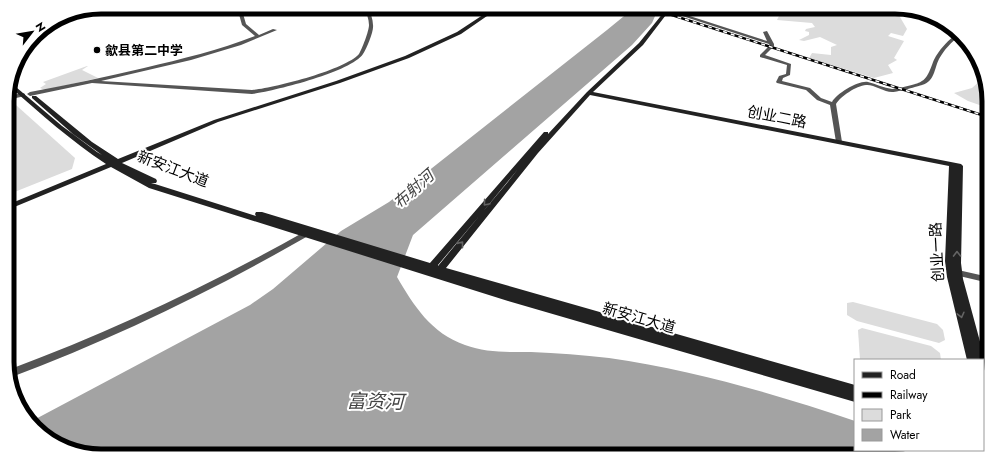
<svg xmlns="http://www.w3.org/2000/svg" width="996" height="463" viewBox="0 0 996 463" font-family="Jost,'Noto Sans SC',sans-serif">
<rect width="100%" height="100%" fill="#fff"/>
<g fill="#dcdcdc">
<polygon points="796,7 870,7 897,12 907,29 903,36 891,33 888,36 904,41 894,58 897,60 888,65 893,73 874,78 809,58 812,53 831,55 831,47 837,45 820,37 804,41 799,40 809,35 809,32 805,31 806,29 815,27 812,23 777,20 779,16 777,11 789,11"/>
<polygon points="87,66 88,66 82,70 98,78 45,90 40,88 46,84 43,82"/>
<polygon points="981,80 985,81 988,89 988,108 968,101 954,93 972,88"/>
<polygon points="7,97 75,158 72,169 7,195"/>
<polygon points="853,302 937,324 943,330 945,340 939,343 857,321 847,315 847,303"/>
<polygon points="862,328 931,346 940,353 941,360 860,360 858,330"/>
</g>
<path fill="#a3a3a3" d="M631 7H659L652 23 632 45 413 235 397 277C414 306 431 333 465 345 486 353 509 352 531 352 557 353 583 355 609 358 693 370 775 394 855 421V450H918L901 456H101L65 449 30 422 250 305 273 289 341 231 389 202 607 30 629 12Z"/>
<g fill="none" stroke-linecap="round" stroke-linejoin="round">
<g fill="#555" fill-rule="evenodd">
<path d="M237 7H241L246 24 259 35 273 29 277 30 241 45 191 60 101 81 252 90C274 88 345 70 359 54 362 49 369 31 369 25 369 19 366 13 365 7H369C370 13 373 19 373 25 374 31 367 48 363 54 351 72 274 91 252 94L92 83 30 96 27 94 30 92C68 85 106 77 144 68 182 59 219 50 255 36L242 25Z"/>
<path d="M668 9 767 41 763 32 767 31 774 44V46L765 55 791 64 790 75 783 78 782 81 810 88 821 98 832 102C837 93 859 80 868 82 876 84 884 88 892 89 895 89 914 85 918 83 930 79 930 66 936 56 942 47 948 40 957 34L960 36C951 42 944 50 939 59 934 69 935 81 922 85 919 86 894 93 892 92 884 92 873 84 866 85 856 86 841 96 836 104L842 142 839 144 836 142 830 105 817 100 806 90 777 83 776 82 779 76 786 74 787 65 760 57V55L768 47H770L769 44 667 11 666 10Z"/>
<polygon points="23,93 25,94 25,96 7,100 7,96"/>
<path d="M304 232H308L310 234 308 236C212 291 113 339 9 378L8 370C110 332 208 286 304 232Z"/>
<polygon points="958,270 989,277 989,283 955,275 954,273 955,271"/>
</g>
<g fill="#222" fill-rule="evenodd">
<path d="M495 7H500L461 34 409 58 340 83 218 122 122 163 156 179 157 181 156 183H151L155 184 256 216 255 214 256 212H262L430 263 544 132H548V134L587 92 639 43 668 7H672L643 45 593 92 961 164 963 166 961 263 963 279 985 360 984 363 983 360H967L947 277 945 261 949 166 590 95 538 153 446 268 855 385V402L508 301 149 188 111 167 7 210V205L106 164C71 141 41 114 9 86L10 82 62 126 97 152 102 155 73 134 32 98V96H36L92 142 118 159 214 120 336 81 405 56 457 32ZM518 169 438 266V265L507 183Z"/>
<polygon points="983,366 987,367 988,369 985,383 983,382"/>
</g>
<g stroke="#000" stroke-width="2.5">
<polyline id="rail" points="647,7 988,117"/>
</g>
<use href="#rail" stroke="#fff" stroke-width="1.5" stroke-dasharray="4" stroke-linecap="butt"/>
</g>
<defs><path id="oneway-chevron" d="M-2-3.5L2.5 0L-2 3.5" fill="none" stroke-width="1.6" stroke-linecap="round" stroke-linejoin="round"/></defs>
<g stroke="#646464">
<use href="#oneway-chevron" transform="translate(486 203) rotate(130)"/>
<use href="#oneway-chevron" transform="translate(461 244) rotate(-51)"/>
<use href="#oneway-chevron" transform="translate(957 254) rotate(-91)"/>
<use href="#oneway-chevron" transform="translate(961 315) rotate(76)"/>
</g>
<circle fill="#000" stroke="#fff" stroke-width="1.5" cx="97" cy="50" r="4"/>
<g text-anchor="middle" stroke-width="4" stroke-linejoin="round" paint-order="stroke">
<g font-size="13" font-weight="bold" fill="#000" stroke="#fff" text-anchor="start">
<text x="105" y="55">歙县第二中学</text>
</g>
<g font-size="15" fill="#000" stroke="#fff">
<text transform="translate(777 117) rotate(11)" y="5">创业二路</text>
<text transform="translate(173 169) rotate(21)" y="5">新安江大道</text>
<text transform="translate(937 252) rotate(-93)" y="5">创业一路</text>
<text transform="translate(639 318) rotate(16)" y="5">新安江大道</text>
</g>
<g font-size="16" font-style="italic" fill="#444" stroke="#fff">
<text transform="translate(413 189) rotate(-42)" y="6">布射河</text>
</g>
<g font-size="19" font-style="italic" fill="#444" stroke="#fff">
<text transform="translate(375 401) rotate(1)" y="7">富资河</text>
</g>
</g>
<path d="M0 0H996V463H0ZM101 14H895A87 87 0 0 1 982 101V362A87 87 0 0 1 895 449H101A87 87 0 0 1 14 362V101A87 87 0 0 1 101 14Z" fill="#fff" fill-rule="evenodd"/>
<path fill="none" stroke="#000" stroke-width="5" d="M101 14H895A87 87 0 0 1 982 101V362A87 87 0 0 1 895 449H101A87 87 0 0 1 14 362V101A87 87 0 0 1 101 14Z"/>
<rect x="854" y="359" width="130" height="92" fill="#ffffff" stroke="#999999"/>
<rect x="862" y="372" width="20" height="6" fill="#222222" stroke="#999999"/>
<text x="890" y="379" font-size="12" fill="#000000">Road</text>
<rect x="862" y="392" width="20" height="6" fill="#000000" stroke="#999999"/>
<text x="890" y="399" font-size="12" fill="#000000">Railway</text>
<rect x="862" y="409" width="20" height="12" fill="#dcdcdc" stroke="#999999"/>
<text x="890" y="419" font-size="12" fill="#000000">Park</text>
<rect x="862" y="429" width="20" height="12" fill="#a3a3a3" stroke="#999999"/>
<text x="890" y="439" font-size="12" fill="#000000">Water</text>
<g transform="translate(32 32) rotate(59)" stroke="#ffffff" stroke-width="3" paint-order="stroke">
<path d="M0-3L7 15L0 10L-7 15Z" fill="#000000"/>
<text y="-6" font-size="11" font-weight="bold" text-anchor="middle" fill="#000000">N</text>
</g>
</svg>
